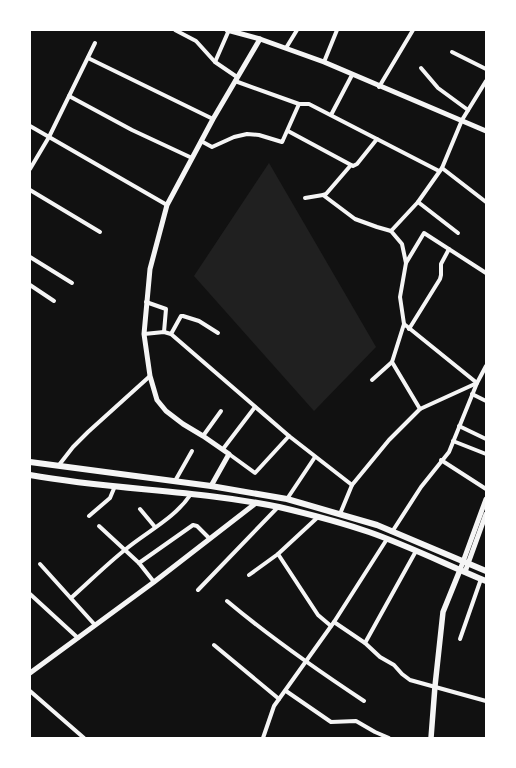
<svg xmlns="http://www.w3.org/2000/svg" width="516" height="768" viewBox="0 0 516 768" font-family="Roboto,sans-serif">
<rect width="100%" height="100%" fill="#111"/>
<polygon fill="#202020" points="269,163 376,347 314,411 194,276"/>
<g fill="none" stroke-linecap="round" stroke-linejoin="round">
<g stroke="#f5f5f5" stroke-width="4">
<polyline points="175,30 196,41 215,62 237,77"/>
<polyline points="286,48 297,30"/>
<polyline points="452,52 486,69"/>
<polyline points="88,58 213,119"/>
<polyline points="215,62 229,30"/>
<polyline points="324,62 337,30"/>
<polyline points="421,68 438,88 468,110"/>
<polyline points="235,81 299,104 309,104 439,171"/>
<polyline points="379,87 413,30"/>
<polyline points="69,96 132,130 192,158"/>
<polyline points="331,115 352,75"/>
<polyline points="30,126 167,205"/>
<polyline points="288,131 353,166 357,164 377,139"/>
<polyline points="201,141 212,147 234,137 247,134 259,135 282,142 283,140 299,104"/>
<polyline points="442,168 486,202"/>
<polyline points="30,169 49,137 95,43"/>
<polyline points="30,190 100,232"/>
<polyline points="323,195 355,219 377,227 391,231"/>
<polyline points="305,198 323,195 326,194 351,165"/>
<polyline points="418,202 458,233"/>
<polyline points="30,257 72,283"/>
<polyline points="406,263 424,233 486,273"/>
<polyline points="30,285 54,301"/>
<polyline points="146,302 166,309 164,332"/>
<polyline points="409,329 440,279 441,275 441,264 449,249"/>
<polyline points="144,334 164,332 171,334 289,436 352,485"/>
<polyline points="171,334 181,316 183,316 199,321 218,333"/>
<polyline points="372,380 392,362"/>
<polyline points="472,394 486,401"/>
<polyline points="420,409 392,362 404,324 400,297 406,263 402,244 391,231 418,202 442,168 462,120 486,81"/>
<polyline points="459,426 486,439"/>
<polyline points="203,436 221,411"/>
<polyline points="453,441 486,454"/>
<polyline points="223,449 255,407"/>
<polyline points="229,454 255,473 289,436"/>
<polyline points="441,460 486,489"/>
<polyline points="59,465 73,447 88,432 150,376"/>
<polyline points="175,481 192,451"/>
<polyline points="287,499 315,457"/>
<polyline points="140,509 155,527"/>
<polyline points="340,514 352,485 389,440 420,409 477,383 404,324"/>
<polyline points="89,516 110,498 115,486"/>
<polyline points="99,526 139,563 154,582"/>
<polyline points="392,532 421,487 449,452 477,383 486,366"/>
<polyline points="278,554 318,615 331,626"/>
<polyline points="139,563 193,525 197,526 209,538"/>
<polyline points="40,564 95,625"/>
<polyline points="249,575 278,554 318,517"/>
<polyline points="198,590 278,507"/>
<polyline points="30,594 78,638"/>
<path d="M71 598C89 582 107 564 126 549 148 531 175 518 191 494"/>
<path d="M227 601C270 637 317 670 364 701"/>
<polyline points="334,622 365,643 380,657 394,665 402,674 410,680 486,701"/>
<polyline points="460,639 481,579"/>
<polyline points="365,643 416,551"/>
<polyline points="214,645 279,699"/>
<polyline points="30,691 84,738"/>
<polyline points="286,691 331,722 356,721 375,732 389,738"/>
<polyline points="263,738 274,706 334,622 387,539"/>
</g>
<g stroke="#f5f5f5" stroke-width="5">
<polyline points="227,30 260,39 324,62 486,131"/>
<polyline points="211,486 229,454 203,436 183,424 166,411 157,400 150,376 144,334 150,269 167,205 213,119 260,39"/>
<polyline points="460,570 486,499"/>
<polyline points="465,572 486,514"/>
<polyline points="30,673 154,582 256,503"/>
</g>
<polyline stroke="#f5f5f5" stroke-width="5.5" points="431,738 435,686 443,612 460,570"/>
<g stroke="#f5f5f5" stroke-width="6">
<polyline points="30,462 211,486 287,499 377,525 486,571"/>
<path d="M30 475C112 490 197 490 279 507 309 514 340 522 369 532 409 546 447 565 486 581"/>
</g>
</g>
<rect width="516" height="768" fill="none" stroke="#ffffff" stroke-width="62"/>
</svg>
